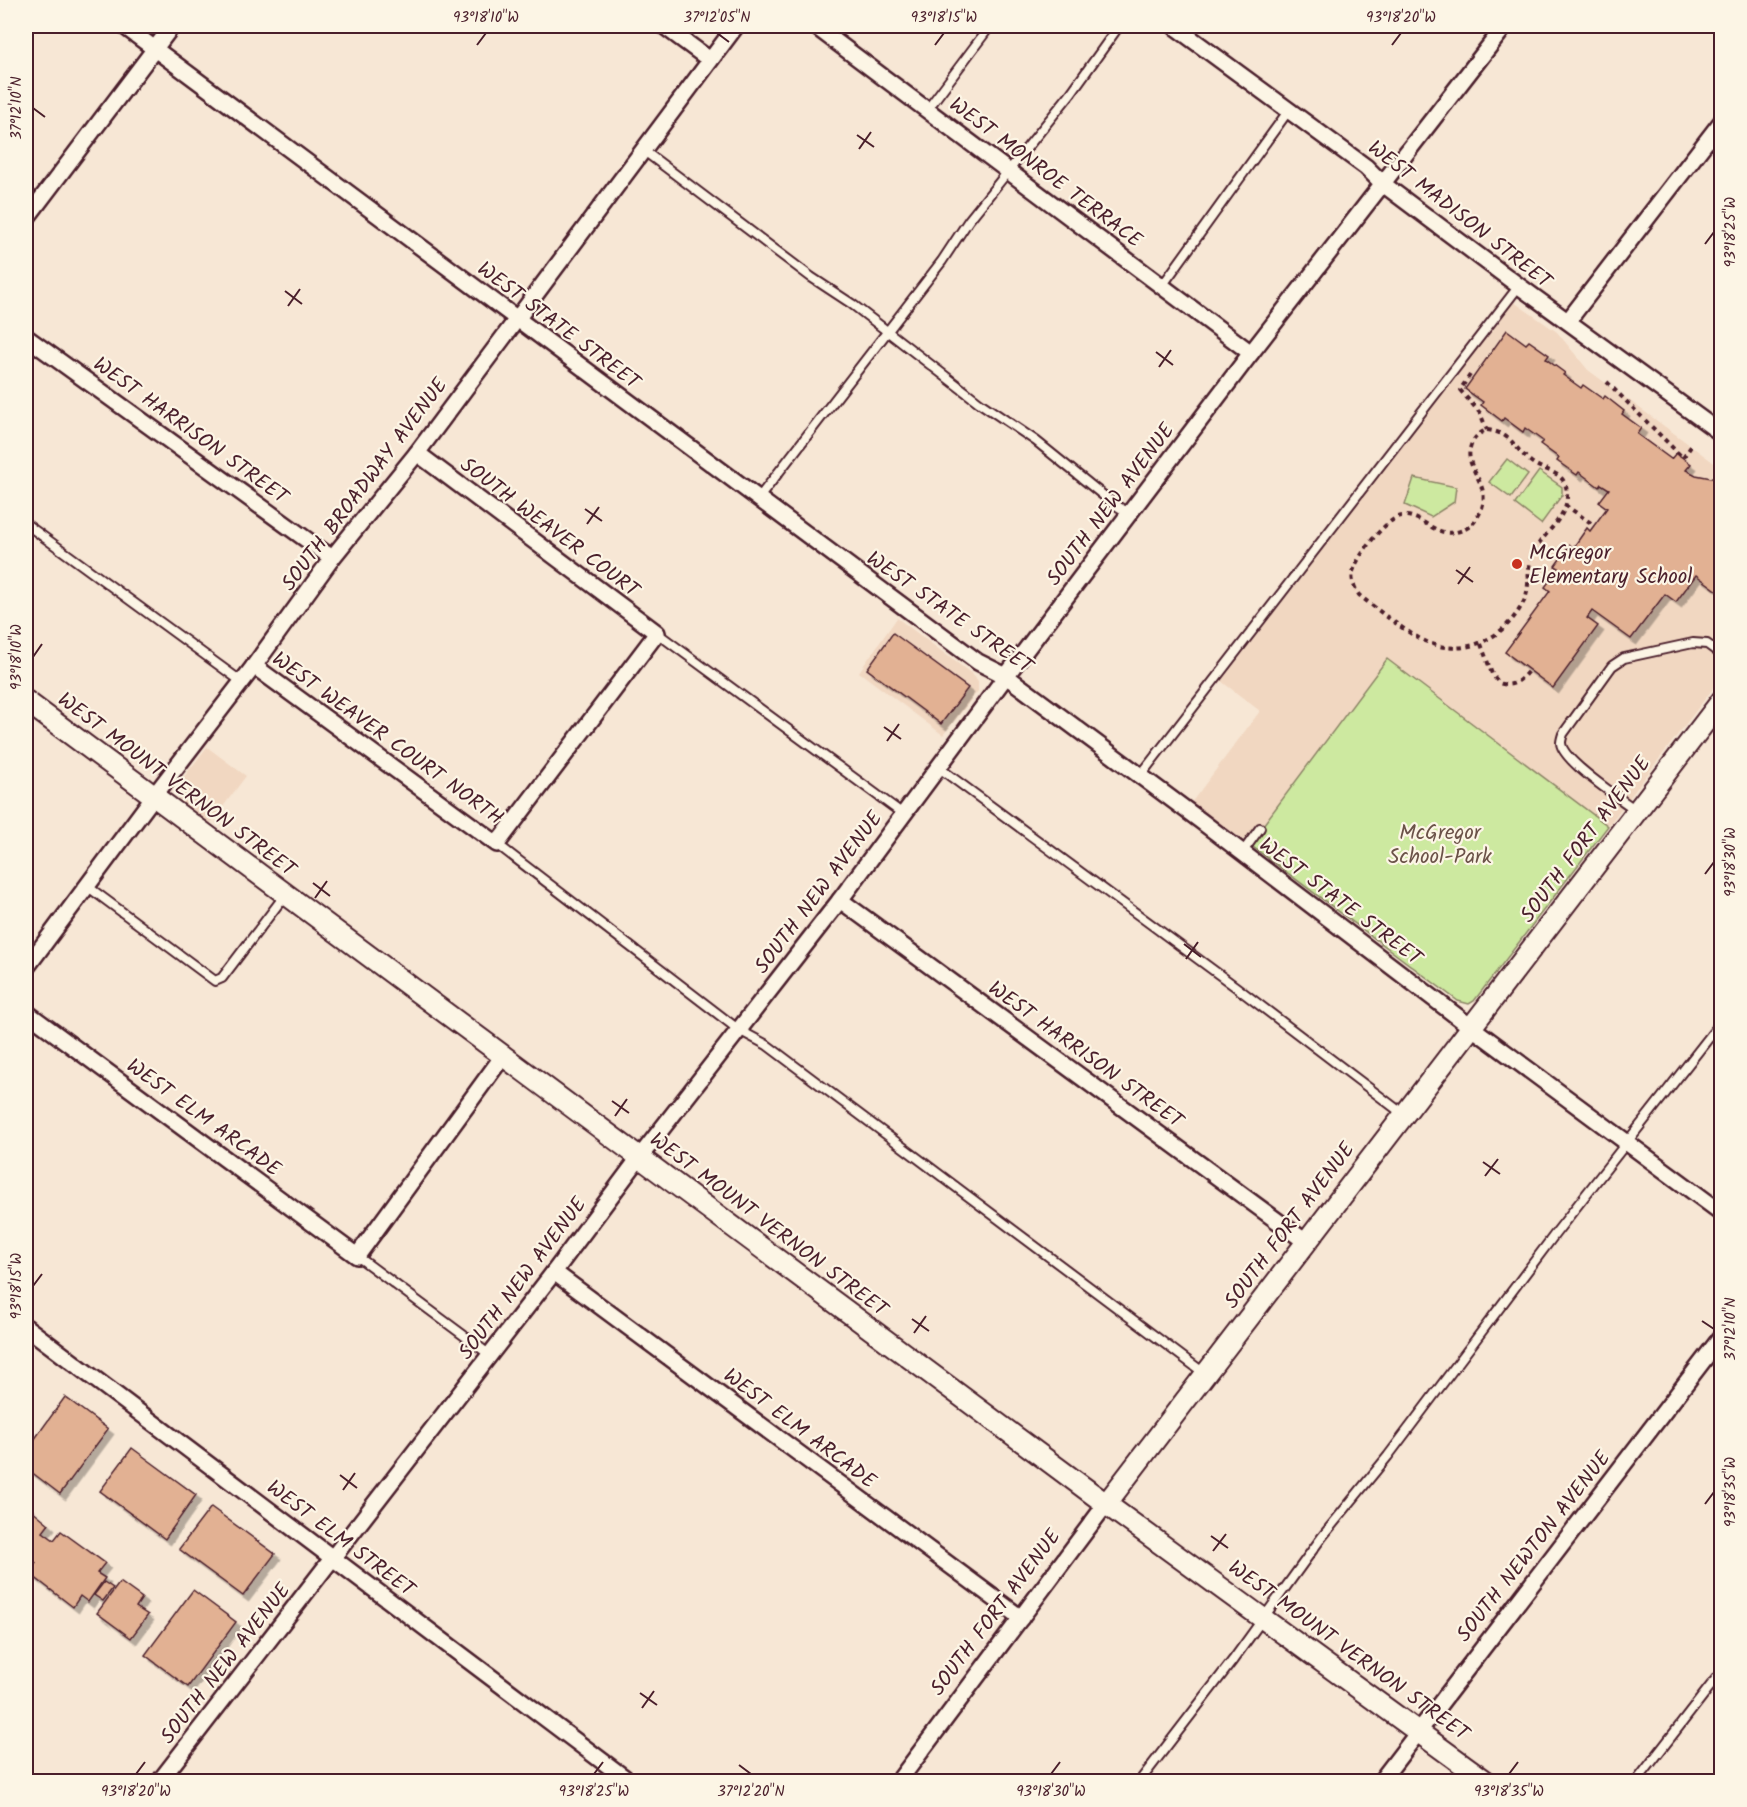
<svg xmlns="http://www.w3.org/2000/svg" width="1747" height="1807" viewBox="0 0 1747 1807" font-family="Kalam,sans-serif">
<defs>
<filter id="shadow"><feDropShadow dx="5.5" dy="5.5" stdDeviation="0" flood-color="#0004"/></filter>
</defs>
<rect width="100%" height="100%" fill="#f7e7d5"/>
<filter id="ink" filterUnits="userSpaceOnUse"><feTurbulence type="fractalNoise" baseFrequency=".0167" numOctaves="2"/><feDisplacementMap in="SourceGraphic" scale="12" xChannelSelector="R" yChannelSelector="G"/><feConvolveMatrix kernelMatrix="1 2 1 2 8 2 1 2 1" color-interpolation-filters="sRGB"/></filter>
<g filter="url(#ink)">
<g fill="#f1d7c1">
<polygon points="1514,302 1557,332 1588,370 1721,468 1721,678 1608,826 1387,659 1249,844 1191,803 1260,711 1221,681"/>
<polygon points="897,618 972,674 978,681 978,691 943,735 859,672"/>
<polygon points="207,747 246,776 210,824 182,803 178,796 178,789 180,782"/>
</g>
<g fill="#cde9a0" stroke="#8c8466" stroke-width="1.5">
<polygon points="1507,459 1528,475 1511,498 1489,482"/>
<polygon points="1539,471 1562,487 1562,495 1541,524 1515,504"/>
<polygon points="1414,478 1456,487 1454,502 1431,517 1405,505"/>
<polygon points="1387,659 1608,826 1474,1001 1469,1004 1458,1001 1249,844"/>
</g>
<g fill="#e2b193" stroke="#4a1f2b" stroke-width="1.5" filter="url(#shadow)">
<polygon points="1507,330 1526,344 1529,341 1549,355 1546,359 1565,373 1563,375 1581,388 1583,385 1603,399 1605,396 1624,411 1622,414 1641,428 1637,434 1671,459 1676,453 1691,464 1686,470 1696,475 1722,480 1722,594 1696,575 1676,602 1665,594 1631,639 1592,611 1587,618 1598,626 1553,688 1505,652 1550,591 1545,587 1559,568 1555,566 1570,545 1573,548 1587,528 1590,531 1607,508 1599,502 1609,489 1601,484 1599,487 1579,472 1577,475 1557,461 1559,458 1540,444 1543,441 1525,428 1523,432 1504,418 1502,421 1481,405 1483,402 1465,389"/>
<polygon points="893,633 968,688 941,724 867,669"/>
<polygon points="65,1397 108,1429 60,1494 26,1468 26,1451"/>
<polygon points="132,1448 196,1495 165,1539 100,1491"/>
<polygon points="26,1505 49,1524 43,1532 54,1540 61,1531 105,1563 97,1573 105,1578 88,1602 80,1596 73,1607 29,1573 36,1563 26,1555"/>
<polygon points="211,1507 275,1554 243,1596 179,1549"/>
<polygon points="104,1582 113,1588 103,1601 94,1595"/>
<polygon points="120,1582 142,1598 136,1607 148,1615 131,1638 97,1613"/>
<polygon points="193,1590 236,1622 188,1687 145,1655"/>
</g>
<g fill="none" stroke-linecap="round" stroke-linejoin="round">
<g stroke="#4a1f2b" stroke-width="12">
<g id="service">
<polyline points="927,110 990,26"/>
<polyline points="643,150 811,277 852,304 980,403 1036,441 1114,504 1130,514"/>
<polyline points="1162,286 1289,110"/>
<polyline points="758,499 942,261 969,220 1071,93 1119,26"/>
<polyline points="26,524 242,682"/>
<polyline points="657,633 903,814"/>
<polyline points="938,767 1236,987 1403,1114"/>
<polyline points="1140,776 1519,286"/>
<path d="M1637 811C1621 799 1562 761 1561 743 1561 740 1562 737 1563 734L1612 666 1624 658 1693 643 1707 644 1722 655"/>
<polyline points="497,844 739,1030 767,1045 1204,1373"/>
<polyline points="1242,853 1260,828"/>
<polyline points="87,886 215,981 222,978 285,895"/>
<polyline points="357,1256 490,1355"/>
<polyline points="1139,1782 1233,1660 1322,1537 1388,1456 1555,1234 1722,1021"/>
<polyline points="1636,1782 1722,1671"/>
</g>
</g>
<g stroke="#4a1f2b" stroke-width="20">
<g id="minor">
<polyline points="124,26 978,662 1006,676 1201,821 1471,1027 1722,1213"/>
<polyline points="664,26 710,60"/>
<polyline points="815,26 1251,353"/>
<polyline points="1174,26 1366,167 1383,184 1519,286 1722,434"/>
<polyline points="26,219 172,26"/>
<polyline points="1568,321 1722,121"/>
<polyline points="26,337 332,558"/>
<polyline points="254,666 497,844 657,633 417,453"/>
<polyline points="840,900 1306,1242"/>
<polyline points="26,968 154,796 254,666 332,558 417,453 736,26"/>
<polyline points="26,1012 357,1256 503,1056"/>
<polyline points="554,1272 1021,1618"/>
<polyline points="26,1327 630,1782"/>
<polyline points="159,1782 554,1272 639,1158 840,900 1006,676 1251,353 1505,26"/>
<polyline points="898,1782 1106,1504"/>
<polyline points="1380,1782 1722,1336"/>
</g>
</g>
<g stroke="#4a1f2b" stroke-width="24">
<g id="tertiary">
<polyline points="26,701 1106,1504 1487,1782"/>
<polyline points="1106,1504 1722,700"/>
</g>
</g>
<g stroke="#4a1f2b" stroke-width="4" stroke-dasharray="4.5 4.5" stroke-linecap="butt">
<polyline points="1470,375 1460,390 1480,413 1487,430"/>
<polyline points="1607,382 1683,458 1692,445"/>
<path d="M1487 430C1512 433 1513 447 1530 461 1544 473 1567 469 1567 495 1568 520 1538 536 1531 558 1527 571 1530 586 1525 599 1508 636 1467 659 1427 642 1409 635 1374 607 1359 595 1354 587 1350 578 1354 569 1359 554 1386 518 1402 516 1426 514 1436 544 1467 528 1471 526 1474 523 1476 519 1482 511 1485 502 1483 492 1479 473 1462 461 1473 441 1477 435 1481 432 1487 430Z"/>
<polyline points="1565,505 1594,525"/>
<path d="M1481 644 1492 674 1499 683C1513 688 1520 681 1529 670"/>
</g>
<use href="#service" stroke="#fcf5e5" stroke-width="8"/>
<use href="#minor" stroke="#fcf5e5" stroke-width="15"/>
<use href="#tertiary" stroke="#fcf5e5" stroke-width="20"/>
</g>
</g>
<path fill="none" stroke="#4a1f2b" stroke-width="2" d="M717 33 729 42M477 45 486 33M935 45 944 33M1392 45 1401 33M33 108 45 117M857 135 874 147M859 149 871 132M1705 244 1714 232M285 291 302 304M288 306 300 289M1156 352 1173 365M1159 367 1171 350M585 509 602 521M587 524 599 507M1456 570 1473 582M1458 584 1470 567M33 657 42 644M884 727 901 739M887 741 899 724M1705 874 1714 862M313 883 330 896M315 898 327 881M1184 944 1201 957M1186 959 1198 942M612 1101 629 1113M615 1116 627 1099M1483 1162 1500 1174M1485 1176 1498 1159M33 1286 42 1274M912 1319 929 1331M1702 1321 1714 1329M914 1333 926 1316M340 1475 357 1488M343 1490 355 1473M1705 1504 1714 1492M1211 1536 1228 1548M1213 1551 1226 1534M640 1693 657 1705M642 1708 654 1691M739 1765 751 1774M136 1774 145 1762M594 1774 603 1762M1051 1774 1060 1762M1509 1774 1518 1762"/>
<circle fill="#c8321e" stroke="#fcf5e5" stroke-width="2" cx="1517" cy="564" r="6"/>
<g text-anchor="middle" stroke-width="4.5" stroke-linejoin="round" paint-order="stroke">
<g font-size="21" fill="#4a1f2b" stroke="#fcf5e5">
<text transform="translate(1046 172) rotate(37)" y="7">WEST MONROE TERRACE</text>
<text transform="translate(1460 214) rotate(38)" y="7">WEST MADISON STREET</text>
<text transform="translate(559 325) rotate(37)" y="7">WEST STATE STREET</text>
<text transform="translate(191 430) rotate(36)" y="7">WEST HARRISON STREET</text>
<text transform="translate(364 484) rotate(-53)" y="7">SOUTH BROADWAY AVENUE</text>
<text transform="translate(1110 504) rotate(-53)" y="7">SOUTH NEW AVENUE</text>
<text transform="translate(550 527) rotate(37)" y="7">SOUTH WEAVER COURT</text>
<text transform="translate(950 612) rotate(35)" y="7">WEST STATE STREET</text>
<text transform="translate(388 738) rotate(36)" y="7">WEST WEAVER COURT NORTH</text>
<text transform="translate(177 784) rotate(37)" y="7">WEST MOUNT VERNON STREET</text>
<text transform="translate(1585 839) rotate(-53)" y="7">SOUTH FORT AVENUE</text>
<text transform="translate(818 892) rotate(-53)" y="7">SOUTH NEW AVENUE</text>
<text transform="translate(1341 901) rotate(37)" y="7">WEST STATE STREET</text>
<text transform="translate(1086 1054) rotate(36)" y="7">WEST HARRISON STREET</text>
<text transform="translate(204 1117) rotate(36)" y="7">WEST ELM ARCADE</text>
<text transform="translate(769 1224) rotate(37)" y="7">WEST MOUNT VERNON STREET</text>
<text transform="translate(1289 1225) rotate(-53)" y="7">SOUTH FORT AVENUE</text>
<text transform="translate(522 1278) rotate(-53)" y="7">SOUTH NEW AVENUE</text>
<text transform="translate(800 1428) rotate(37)" y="7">WEST ELM ARCADE</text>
<text transform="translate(341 1538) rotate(37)" y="7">WEST ELM STREET</text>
<text transform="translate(1533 1546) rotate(-52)" y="7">SOUTH NEWTON AVENUE</text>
<text transform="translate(995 1612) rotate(-53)" y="7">SOUTH FORT AVENUE</text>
<text transform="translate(1349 1650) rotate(36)" y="7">WEST MOUNT VERNON STREET</text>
<text transform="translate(225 1663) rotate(-52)" y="7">SOUTH NEW AVENUE</text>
</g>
<g font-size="21" fill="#4a1f2b" stroke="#fcf5e5" text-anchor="start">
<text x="1529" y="559">McGregor<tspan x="1529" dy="24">Elementary School</tspan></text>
</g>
<g font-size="21" fill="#6b5248" stroke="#fcf5e5">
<text x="1440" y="839">McGregor<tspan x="1440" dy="24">School-Park</tspan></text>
</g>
</g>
<rect width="1747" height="1807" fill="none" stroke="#fcf5e5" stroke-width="66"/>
<rect x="33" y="33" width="1681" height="1741" fill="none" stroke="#4a1f2b" stroke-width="2"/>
<g font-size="15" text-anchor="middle" fill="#4a1f2b">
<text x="486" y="22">93°18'10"W</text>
<text x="717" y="22">37°12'05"N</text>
<text x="944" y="22">93°18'15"W</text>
<text x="1401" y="22">93°18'20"W</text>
<text transform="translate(16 108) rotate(-90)" y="5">37°12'10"N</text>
<text transform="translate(1730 232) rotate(-90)" y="5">93°18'25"W</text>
<text transform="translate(16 657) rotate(-90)" y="5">93°18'10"W</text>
<text transform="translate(1730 862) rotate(-90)" y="5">93°18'30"W</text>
<text transform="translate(16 1286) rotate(-90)" y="5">93°18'15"W</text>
<text transform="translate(1730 1329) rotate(-90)" y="5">37°12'10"N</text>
<text transform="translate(1730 1492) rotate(-90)" y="5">93°18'35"W</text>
<text x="136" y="1796">93°18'20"W</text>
<text x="594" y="1796">93°18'25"W</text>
<text x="751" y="1796">37°12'20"N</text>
<text x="1051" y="1796">93°18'30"W</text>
<text x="1509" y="1796">93°18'35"W</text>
</g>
</svg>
